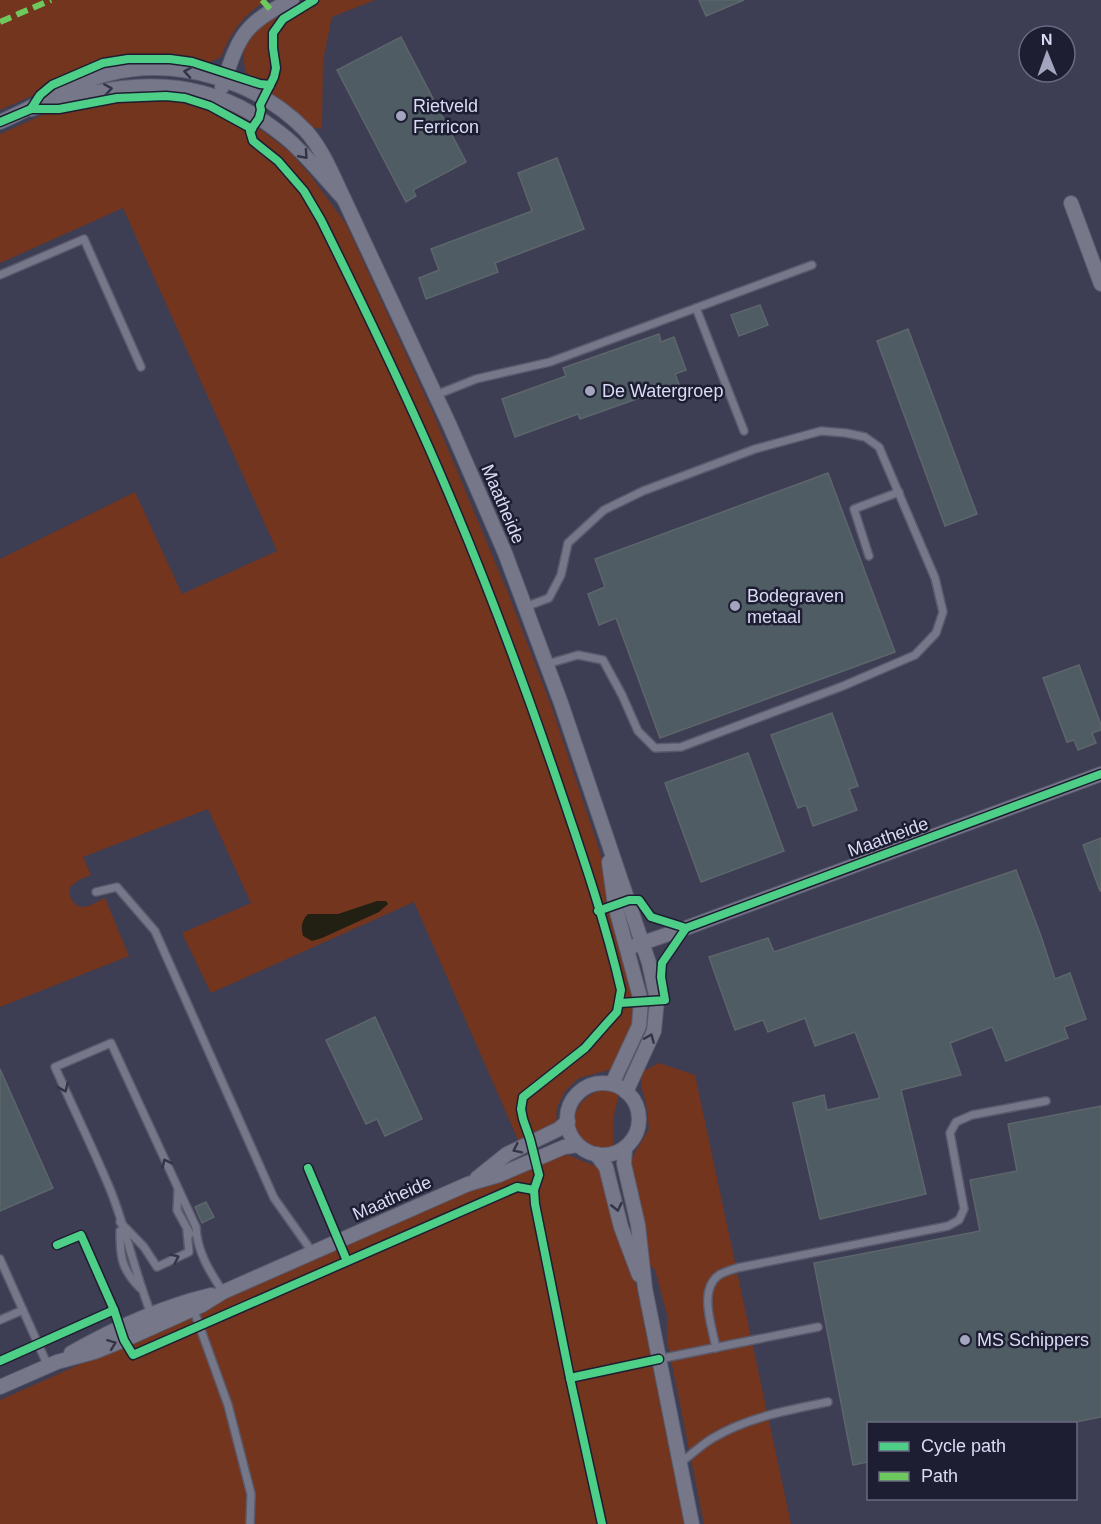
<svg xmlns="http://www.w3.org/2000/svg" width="1101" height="1524" viewBox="0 0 1101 1524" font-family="Helvetica,sans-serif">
<rect width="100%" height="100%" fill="#3d3d54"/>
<g fill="#73351e">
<path d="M0 0H267C244 14 231 32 221 57L206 64 162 58 125 59 109 62 0 110Z"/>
<path d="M310 0H375L332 17 323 60 322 129 311 127C297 118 259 95 251 84 248 81 247 75 246 71 232 31 283 13 310 0Z"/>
<path d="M171 94 195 99 238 114 268 135 291 153 310 175 346 224 433 413 508 593 552 708 600 852 610 907 637 997 635 1025 617 1061 609 1070 579 1078 565 1091 557 1107 556 1126 519 1142 414 902 211 993 182 933 251 903 208 809 83 857 91 875 79 880 70 887C69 898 71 902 80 907L89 906 105 898 129 956 0 1007V559L135 492 182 594 277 551 123 208 0 263V134L67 104 128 95Z"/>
<polygon points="659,1063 695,1075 791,1524 704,1524 667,1340 667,1315 655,1270 649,1265 647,1240 630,1169 633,1156 649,1129 646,1103 641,1086 642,1072"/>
<path d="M599 1091H611L619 1094 613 1120V1148C572 1155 559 1105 599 1091Z"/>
<polygon points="568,1155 600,1168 635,1279 684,1524 0,1524 0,1400 522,1167 551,1157"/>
</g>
<path fill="#222012" d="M377 901H386L388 904 379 912 322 938 312 941 303 936C301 927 301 921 308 914H338Z"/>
<g fill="#4f5c63" stroke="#5c666b" stroke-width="1.5">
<polygon points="699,0 744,0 706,16"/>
<polygon points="401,37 466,162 413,190 416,196 406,202 337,70"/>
<polygon points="557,158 584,229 495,263 498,272 426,299 419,278 439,270 431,249 532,211 518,173"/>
<polygon points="760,305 768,325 739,336 731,315"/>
<polygon points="908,329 977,514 945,526 877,341"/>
<polygon points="659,334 661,342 674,337 686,370 675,374 679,384 580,419 578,414 515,437 502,399 566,376 563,368"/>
<polygon points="828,473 895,652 660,738 616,618 599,625 588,594 605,587 595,559"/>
<polygon points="1079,665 1101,725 1101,730 1092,733 1096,743 1078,750 1074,740 1067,742 1043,678"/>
<polygon points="832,713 858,786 849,789 857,810 813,826 806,805 798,808 771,735"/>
<polygon points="748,753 784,851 701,882 665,783"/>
<polygon points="1101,838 1101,891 1100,891 1083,845"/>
<polygon points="1016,870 1041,936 1055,979 1070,973 1086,1019 1064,1027 1068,1038 1006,1061 992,1027 950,1043 961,1075 901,1090 926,1194 820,1219 793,1103 824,1095 827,1110 880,1098 855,1032 815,1046 805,1018 768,1032 763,1020 735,1030 709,957 768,938 774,952"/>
<polygon points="375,1017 422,1119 385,1136 377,1119 366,1124 326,1040"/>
<polygon points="0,1069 53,1188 0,1211"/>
<polygon points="1101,1106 1101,1417 1066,1424 868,1424 868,1462 853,1465 814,1263 980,1231 970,1180 1017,1171 1008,1124"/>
<polygon points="206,1202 214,1217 202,1223 195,1207"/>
</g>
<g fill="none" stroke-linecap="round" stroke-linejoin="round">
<g stroke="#5a5a6e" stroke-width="10">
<g id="service">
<polyline points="0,275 84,239 141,367"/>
<polyline points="696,308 744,431"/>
<polyline points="436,395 476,379 550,362 812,265"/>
<polyline points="869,556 854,509 899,492"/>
<polyline points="525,607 549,598 561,575 568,543 604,510 643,491 755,449 821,431 846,433 865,437 879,447 935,578 943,612 936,633 915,655 843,686 681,747 655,748 638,731 622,695 603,660 578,655 547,664"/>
<polyline points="96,892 117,887 155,931 274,1198 313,1253"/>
<polyline points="178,1191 177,1210 190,1234"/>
<polyline points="120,1222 144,1247 157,1267 189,1252 187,1231"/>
<path d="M120 1231C120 1256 121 1269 140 1288"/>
<polyline points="0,1259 48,1366"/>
<polyline points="193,1308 228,1405 251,1494 250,1524"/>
<path d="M152 1316C135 1275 127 1231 110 1189 93 1148 73 1108 55 1067L111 1043 196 1227C197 1252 210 1272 223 1292"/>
<polyline points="0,1320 23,1310"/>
<path d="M716 1348C712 1326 698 1290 719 1275 724 1272 731 1270 737 1268L948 1226 959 1220 964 1209 950 1133 956 1122 972 1115 1046 1101"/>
<polyline points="659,1359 818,1327"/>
<path d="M680 1463C691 1455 701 1445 713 1438 748 1417 789 1410 828 1402"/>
</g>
</g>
<g stroke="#5a5a6e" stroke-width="16">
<g id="minor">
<path d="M222 87C239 37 242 24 292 0"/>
<path d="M0 122C35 107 72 83 108 74 176 56 258 81 306 131 323 150 333 176 344 199 328 182 314 164 297 148 288 138 276 130 265 122 189 69 113 84 31 109"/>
<polyline points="344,199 450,426 505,553 561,703 649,963 657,1000 654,1031 626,1092"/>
<polyline points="1071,203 1101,284"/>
<polyline points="609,862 615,905 641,1001 639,1026 612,1084"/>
<polyline points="628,948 686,928 1101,774"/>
<circle cx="603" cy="1119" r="36"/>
<polyline points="625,1148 624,1164 638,1225 645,1288 692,1524"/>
<polyline points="596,1154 606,1167 621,1227 639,1275"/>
<polyline points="477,1178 507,1154 559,1129 568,1121"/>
<path d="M71 1353C115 1328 161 1307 211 1295"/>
<polyline points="0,1387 57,1362 94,1352 124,1340 202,1305 223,1292 468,1184 499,1175 564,1147 578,1145"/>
</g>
</g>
<use href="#service" stroke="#767789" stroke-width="7"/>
<use href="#minor" stroke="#767789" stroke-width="14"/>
<g stroke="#6dc95d" stroke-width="6" stroke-dasharray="12 6" stroke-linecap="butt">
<polyline points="262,0 271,10"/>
<polyline points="0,22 51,0"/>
</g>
<g stroke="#1e1e32" stroke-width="11">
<g id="cycleway">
<path d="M314 0 283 19 273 33V48L276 68 274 77 260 105 261 110 259 118 250 131 253 141 278 161 304 191 321 220C363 305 405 391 442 478 485 578 523 680 558 783 581 851 605 920 621 990L617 1012 607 1023 585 1048 523 1097 521 1109 523 1119 530 1139 539 1175 534 1190 535 1204 570 1378 602 1524"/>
<polyline points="31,109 40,95 52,85 103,63 128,59 170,59 192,62 260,84 270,85"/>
<polyline points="0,122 31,109 59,109 117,98 166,96 185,98 210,106 252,129"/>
<polyline points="598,911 629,900 639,900 651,917 686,928 662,963 661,977 665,1000 620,1003"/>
<polyline points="686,928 1101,774"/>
<polyline points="308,1168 347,1261"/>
<polyline points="57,1245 81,1235 114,1310"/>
<polyline points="0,1361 114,1310 124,1340 133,1355 517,1187 534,1190"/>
<polyline points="570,1378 659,1359"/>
</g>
</g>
<use href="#cycleway" stroke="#4dcf88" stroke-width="8"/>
</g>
<defs><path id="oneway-chevron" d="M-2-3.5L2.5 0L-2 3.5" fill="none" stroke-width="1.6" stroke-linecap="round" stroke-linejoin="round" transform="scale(1.5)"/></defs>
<g stroke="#343448">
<use href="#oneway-chevron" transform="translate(188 72) rotate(-171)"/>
<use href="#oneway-chevron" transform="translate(108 89) rotate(-9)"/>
<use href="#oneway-chevron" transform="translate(304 155) rotate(48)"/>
<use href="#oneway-chevron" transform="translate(650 1038) rotate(-67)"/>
<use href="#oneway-chevron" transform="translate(64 1088) rotate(66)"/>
<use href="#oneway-chevron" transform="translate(517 1149) rotate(154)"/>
<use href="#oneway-chevron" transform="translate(166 1163) rotate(-115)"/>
<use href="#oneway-chevron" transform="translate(617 1207) rotate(77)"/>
<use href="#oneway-chevron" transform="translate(175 1258) rotate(-25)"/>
<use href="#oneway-chevron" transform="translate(112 1344) rotate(-21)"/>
</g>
<g fill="#a3a4be" stroke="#1e1e32" stroke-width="2">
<circle cx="401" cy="116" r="6"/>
<circle cx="590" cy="391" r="6"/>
<circle cx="735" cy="606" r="6"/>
<circle cx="965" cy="1340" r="6"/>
</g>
<g text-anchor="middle" stroke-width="5" stroke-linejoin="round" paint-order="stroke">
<g font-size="18" fill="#dadcf7" stroke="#1e1e32" text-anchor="start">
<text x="413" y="112">Rietveld<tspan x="413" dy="21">Ferricon</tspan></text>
<text x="602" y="397">De Watergroep</text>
<text x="747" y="602">Bodegraven<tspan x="747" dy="21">metaal</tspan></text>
<text x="977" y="1346">MS Schippers</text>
</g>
<g font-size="18" fill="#dadcf7" stroke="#1e1e32">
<text transform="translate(503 504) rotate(67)" y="6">Maatheide</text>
<text transform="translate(888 837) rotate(-20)" y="6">Maatheide</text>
<text transform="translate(392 1198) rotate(-24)" y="6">Maatheide</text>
</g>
</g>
<rect x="867" y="1422" width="210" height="78" fill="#1e1e32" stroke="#696a81" stroke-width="1.5"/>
<rect x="879" y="1442" width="30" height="9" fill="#4dcf88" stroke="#696a81" stroke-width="1.5"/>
<text x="921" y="1452" font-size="18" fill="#dadcf7">Cycle path</text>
<rect x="879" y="1472" width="30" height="9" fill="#6dc95d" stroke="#696a81" stroke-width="1.5"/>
<text x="921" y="1482" font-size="18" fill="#dadcf7">Path</text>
<g transform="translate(1047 54) rotate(359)"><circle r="28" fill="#1e1e32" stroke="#696a81" stroke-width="1.5"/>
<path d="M0-4.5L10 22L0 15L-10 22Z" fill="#a3a4be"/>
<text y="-9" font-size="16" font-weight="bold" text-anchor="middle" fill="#dadcf7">N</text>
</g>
</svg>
